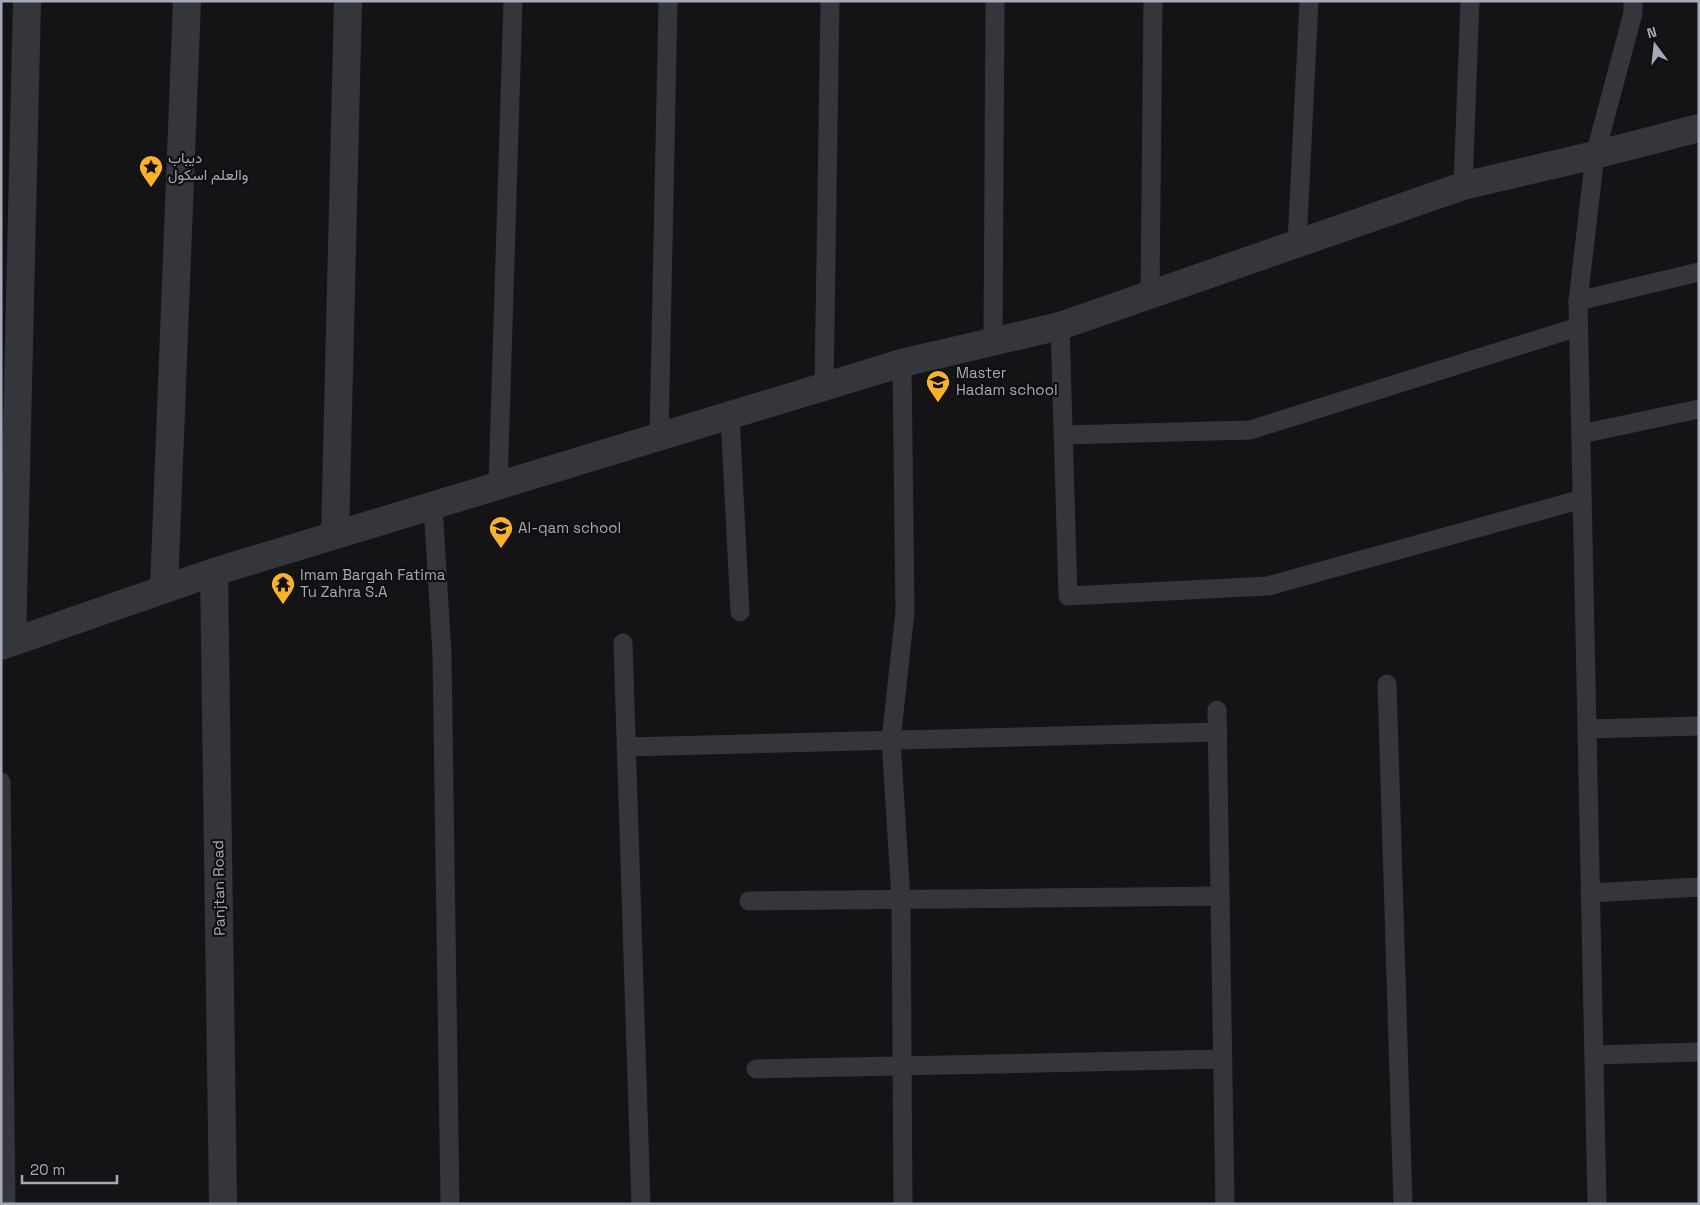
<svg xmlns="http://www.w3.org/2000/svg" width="1700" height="1205" viewBox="0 0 1700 1205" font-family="'Space Grotesk',Vazirmatn,sans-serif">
<rect width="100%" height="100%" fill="#141416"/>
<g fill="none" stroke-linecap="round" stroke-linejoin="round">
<g stroke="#35363b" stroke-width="19">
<polyline points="1463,186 1470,1"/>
<polyline points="1297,243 1309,1"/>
<polyline points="1150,295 1153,1"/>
<polyline points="1578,301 1699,272"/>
<polyline points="1060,326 1068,596 1268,586 1582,499"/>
<polyline points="993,342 995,1"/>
<polyline points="902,363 905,612 891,740 901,899 903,1204"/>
<polyline points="824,387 830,1"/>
<polyline points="730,416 740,612"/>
<polyline points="1581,434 1699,409"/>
<polyline points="1063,435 1250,430 1578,327"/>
<polyline points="659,437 668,1"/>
<polyline points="498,486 513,1"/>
<polyline points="433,505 442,654 450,1204"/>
<polyline points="623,643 641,1204"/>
<polyline points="1387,684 1403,1204"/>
<polyline points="1217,710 1225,1204"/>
<polyline points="1587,729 1699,726"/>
<polyline points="626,747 1218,732"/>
<polyline points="1,782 6,1204"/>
<polyline points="1590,893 1699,887"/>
<polyline points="749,901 1220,896"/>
<polyline points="1594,1055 1699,1052"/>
<polyline points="756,1069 1223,1059"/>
<polyline points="1597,1204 1578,301 1595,155 1633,13 1633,1"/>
</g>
<g stroke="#35363b" stroke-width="28">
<polyline points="335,535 348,1"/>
<polyline points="214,572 223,1204"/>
<polyline points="164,589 187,1"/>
<polyline points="12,642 27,1"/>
<polyline points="1,646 214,572 902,363 1060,326 1463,186 1595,155 1699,128"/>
</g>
</g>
<defs>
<g id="sight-pin" transform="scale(1.25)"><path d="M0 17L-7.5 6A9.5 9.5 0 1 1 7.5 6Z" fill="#fcb226" stroke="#0f0f11"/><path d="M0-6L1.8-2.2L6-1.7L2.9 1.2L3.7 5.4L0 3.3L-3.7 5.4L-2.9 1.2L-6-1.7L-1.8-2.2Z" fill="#111"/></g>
<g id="school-pin" transform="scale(1.25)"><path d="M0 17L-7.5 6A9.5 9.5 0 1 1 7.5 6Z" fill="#fcb226" stroke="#0f0f11"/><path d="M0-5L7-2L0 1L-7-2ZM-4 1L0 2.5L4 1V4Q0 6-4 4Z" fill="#111"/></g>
<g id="temple-pin" transform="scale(1.25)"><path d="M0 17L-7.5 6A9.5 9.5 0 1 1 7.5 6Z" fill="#fcb226" stroke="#0f0f11"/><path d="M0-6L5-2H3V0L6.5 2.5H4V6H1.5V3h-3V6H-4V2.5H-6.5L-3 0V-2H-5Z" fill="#111"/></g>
</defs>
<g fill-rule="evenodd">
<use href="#sight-pin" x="151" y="167"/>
<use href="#school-pin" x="938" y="382"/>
<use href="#school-pin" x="501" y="528"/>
<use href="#temple-pin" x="283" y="584"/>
</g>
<g text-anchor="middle" stroke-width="4.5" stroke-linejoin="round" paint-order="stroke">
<g font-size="15" fill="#a5aab7" stroke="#0f0f11" text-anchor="start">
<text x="168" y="163">ديباب<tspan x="168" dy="17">والعلم اسكول</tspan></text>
<text x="956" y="378">Master<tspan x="956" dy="17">Hadam school</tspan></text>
<text x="518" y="533">Al-qam school</text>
<text x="300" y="580">Imam Bargah Fatima<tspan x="300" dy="17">Tu Zahra S.A</tspan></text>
</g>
<g font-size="15" fill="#a5aab7" stroke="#0f0f11">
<text transform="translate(219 888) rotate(-91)" y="5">Panjtan Road</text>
</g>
</g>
<rect width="1700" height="1205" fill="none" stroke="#a5aab7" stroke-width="5"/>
<g transform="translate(1655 45) rotate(345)" stroke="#0f0f11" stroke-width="4" paint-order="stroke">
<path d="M0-4L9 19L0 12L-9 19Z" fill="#a5aab7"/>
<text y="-8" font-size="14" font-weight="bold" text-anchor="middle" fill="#a5aab7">N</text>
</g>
<path d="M22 1175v8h95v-8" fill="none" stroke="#a5aab7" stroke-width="2.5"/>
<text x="30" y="1175" font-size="15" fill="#a5aab7" stroke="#0f0f11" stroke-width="4" paint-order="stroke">20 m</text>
</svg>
